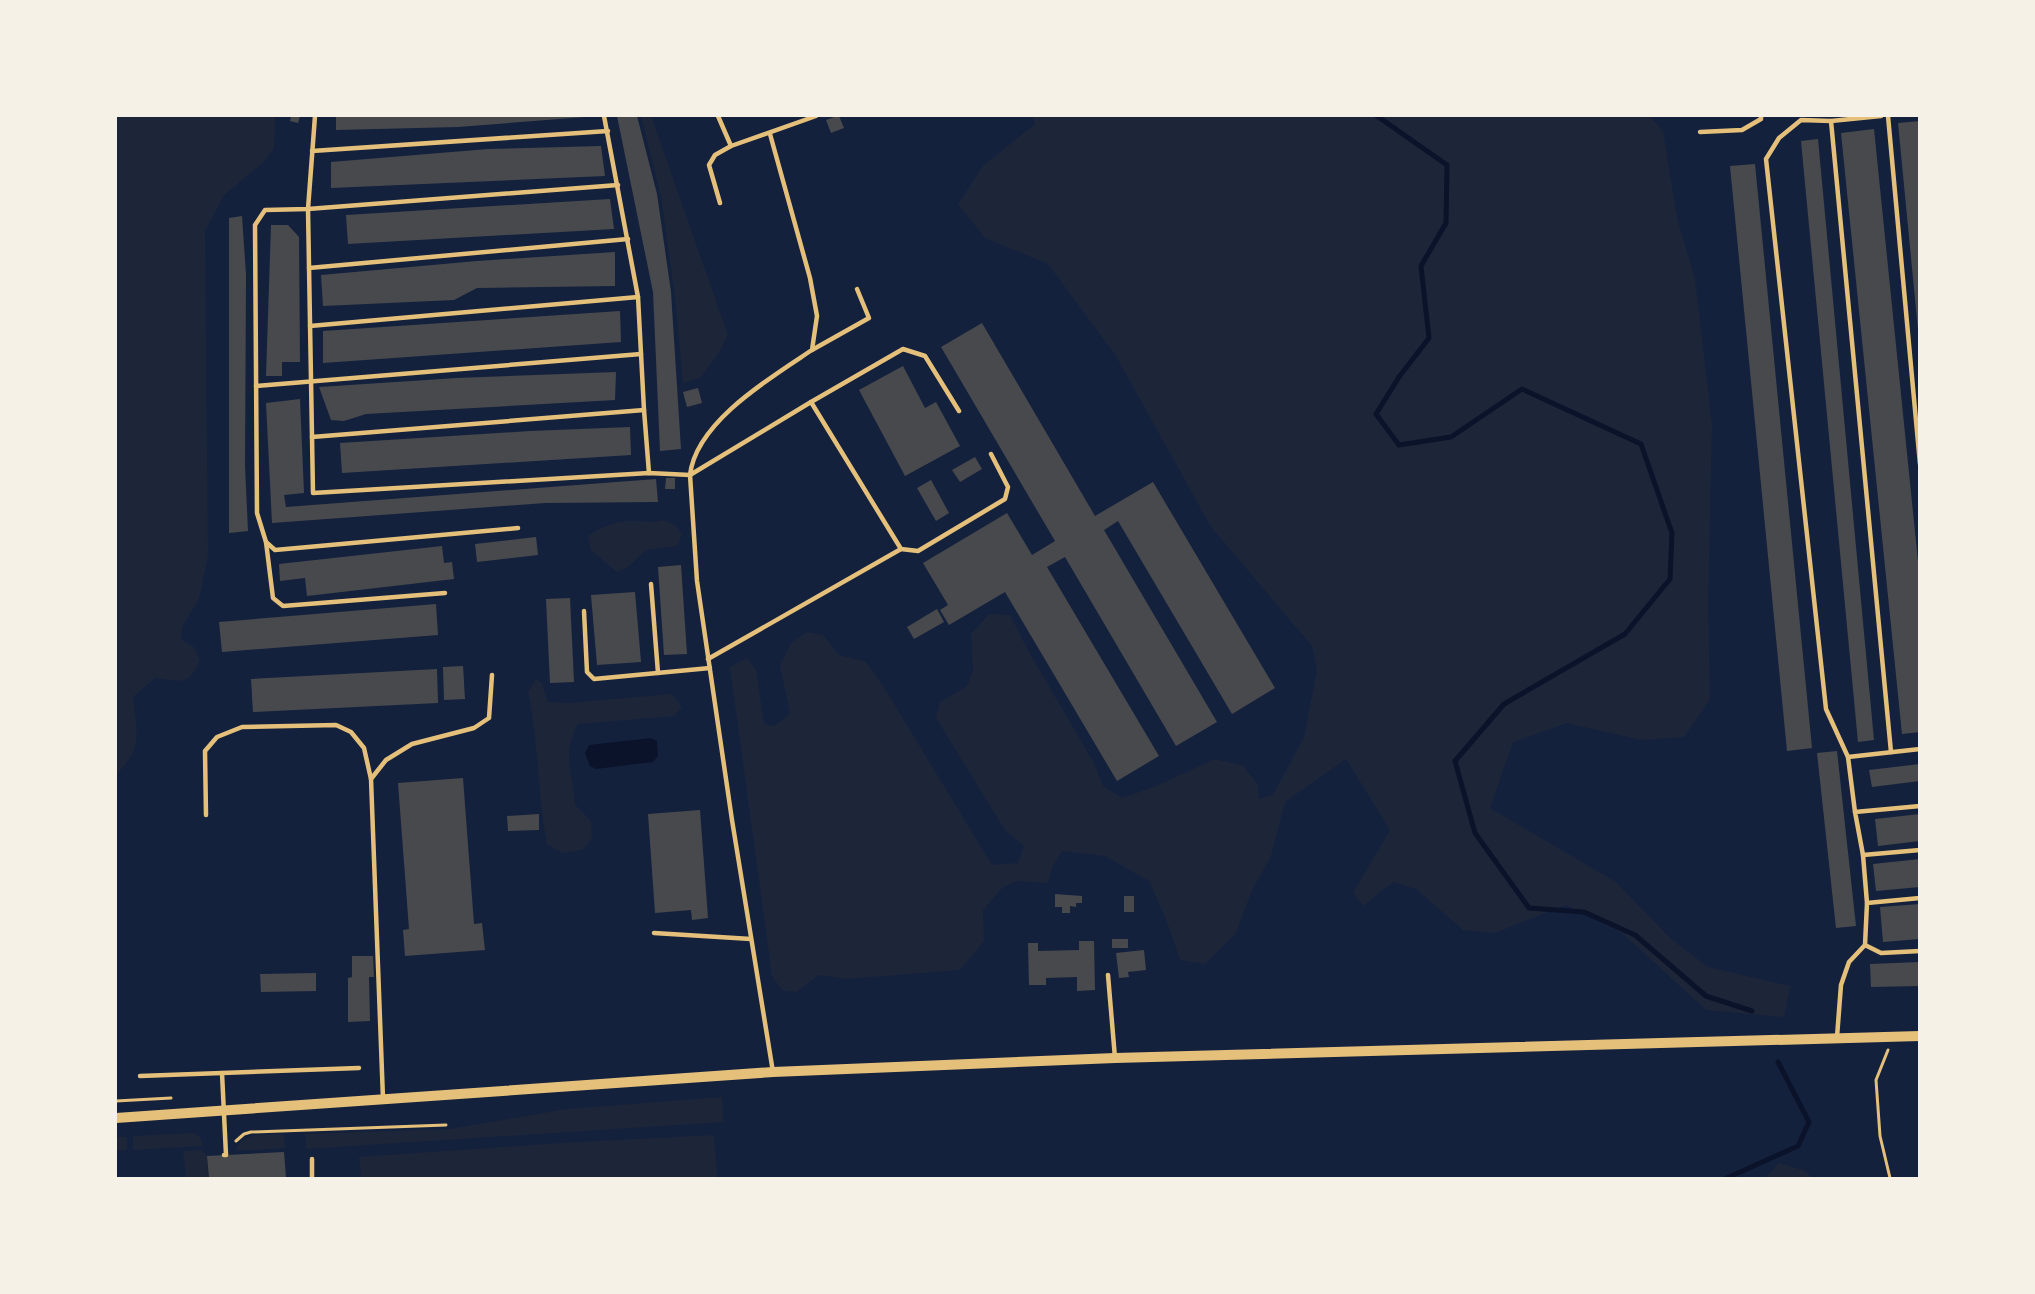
<svg xmlns="http://www.w3.org/2000/svg" width="2035" height="1294" viewBox="0 0 2035 1294" font-family="'Times New Roman',serif">
<rect width="100%" height="100%" fill="#14213d"/>
<g fill="#1d2539">
<path d="M116 116H275L274 148 264 162 224 195 205 231 208 555 199 599 182 627 181 639 194 647 200 660C189 687 180 681 155 678L133 697C136 731 145 748 116 774Z"/>
<polygon points="641,116 651,116 728,335 718,354 700,378 683,383 675,297 661,197"/>
<polygon points="1032,116 1649,116 1663,131 1677,218 1695,279 1712,425 1708,605 1710,699 1684,737 1641,740 1567,723 1513,742 1490,808 1616,882 1672,940 1708,967 1790,986 1784,1017 1706,1010 1622,933 1566,905 1495,933 1463,930 1416,889 1393,882 1363,906 1353,893 1390,830 1346,759 1285,802 1271,856 1252,890 1236,933 1205,964 1180,960 1166,919 1149,881 1105,856 1062,851 1052,867 1048,883 1017,881 1003,887 983,910 984,941 960,970 846,979 819,975 796,992 782,990 772,976 730,667 747,658 756,670 764,724 775,726 790,714 780,665 791,643 807,632 823,635 839,655 866,662 885,689 992,865 1018,863 1024,846 1005,830 936,718 940,702 967,686 973,670 971,634 989,614 1010,615 1029,652 1094,763 1103,786 1122,798 1156,786 1215,759 1243,766 1258,785 1259,799 1273,795 1304,737 1317,670 1312,646 1211,527 1116,356 1048,264 985,238 958,204 983,166 1035,124"/>
<path d="M664 520 676 526 682 534 677 546 646 550 628 567 617 572 591 550 588 536C601 527 618 520 635 521 645 521 653 523 664 520Z"/>
<path d="M536 679 542 684 548 702 568 703 672 694 682 707 674 716 578 724C561 754 573 773 575 805L591 821 592 838 583 850 563 853 547 844C537 793 539 742 528 692Z"/>
<polygon points="722,1097 723,1122 306,1149 305,1134 450,1129 567,1109"/>
<polygon points="193,1133 200,1137 203,1146 133,1150 133,1136"/>
<path d="M284 1134 285 1148 236 1151C241 1131 267 1135 284 1134Z"/>
<polygon points="714,1135 717,1178 361,1178 359,1157 561,1143"/>
<polygon points="116,1137 127,1137 127,1150 116,1151"/>
<polygon points="202,1150 207,1157 208,1178 186,1178 183,1151"/>
<polygon points="1779,1163 1803,1170 1813,1178 1765,1178"/>
</g>
<polygon fill="#0b132b" points="651,738 657,741 658,756 653,762 596,769 590,766 585,753 589,745"/>
<g fill="none" stroke-linecap="round" stroke-linejoin="round">
<g stroke="#0b132b" stroke-width="5">
<polyline points="1377,116 1447,165 1446,223 1421,266 1429,338 1399,377 1376,414 1399,445 1451,437 1522,389 1641,444 1672,533 1670,579 1625,634 1504,704 1455,761 1475,833 1529,908 1584,912 1635,935 1706,996 1752,1011"/>
<polyline points="1727,1178 1798,1146 1809,1122 1778,1062"/>
</g>
</g>
<g fill="#48494c">
<polygon points="291,116 300,116 298,123 290,121"/>
<polygon points="336,116 585,116 585,117 458,127 336,130"/>
<polygon points="617,116 637,116 657,194 671,292 681,449 660,451 653,292"/>
<polygon points="837,116 839,116 844,128 831,133 826,120"/>
<polygon points="1920,121 1920,330 1918,330 1898,123"/>
<polygon points="1874,129 1920,581 1920,732 1902,734 1841,133"/>
<polygon points="1818,139 1874,740 1858,742 1801,141"/>
<polygon points="601,146 605,176 331,188 331,162 488,149"/>
<polygon points="1755,164 1812,748 1787,751 1730,166"/>
<polygon points="610,199 614,229 348,244 346,215"/>
<polygon points="242,216 246,275 245,466 248,531 229,533 229,218"/>
<polygon points="271,225 288,225 299,237 300,362 282,362 282,376 266,376"/>
<polygon points="615,252 615,286 477,288 454,300 323,306 321,275 477,261"/>
<polygon points="620,311 621,342 323,363 323,331"/>
<polygon points="982,323 1095,516 1153,482 1275,688 1232,714 1118,521 1104,530 1217,722 1176,746 1065,557 1047,567 1159,756 1117,781 1005,592 949,625 940,610 948,605 923,563 1007,513 1032,555 1055,541 941,347"/>
<polygon points="903,366 925,408 936,402 960,446 905,476 859,390"/>
<polygon points="616,372 615,400 366,414 344,421 331,420 319,387 457,378"/>
<polygon points="698,388 702,403 687,407 683,392"/>
<polygon points="300,399 304,493 284,495 286,507 656,479 658,502 545,503 272,523 266,403"/>
<polygon points="630,427 631,455 342,473 340,443 530,431"/>
<polygon points="975,457 982,469 960,482 952,470"/>
<polygon points="666,478 675,478 675,489 665,489"/>
<polygon points="931,480 949,513 936,521 917,488"/>
<polygon points="536,537 538,555 477,562 475,544"/>
<polygon points="442,546 444,563 452,562 454,579 307,596 305,578 280,581 279,564"/>
<polygon points="681,565 687,654 664,655 658,567"/>
<polygon points="635,592 641,662 597,665 591,595"/>
<polygon points="570,598 574,682 550,683 546,599"/>
<polygon points="436,604 438,635 222,652 219,622"/>
<polygon points="937,609 944,622 914,639 907,627"/>
<polygon points="463,666 465,699 444,700 443,667"/>
<polygon points="437,669 438,703 253,712 251,679"/>
<polygon points="1837,751 1856,926 1836,928 1817,753"/>
<polygon points="1920,764 1920,781 1872,787 1869,770"/>
<polygon points="463,778 474,924 482,923 485,950 405,956 403,930 409,929 398,783"/>
<polygon points="700,810 708,918 692,920 691,910 655,913 648,814"/>
<polygon points="539,814 539,830 508,831 507,816"/>
<polygon points="1920,814 1920,841 1878,846 1875,819"/>
<polygon points="1920,859 1920,887 1876,891 1873,864"/>
<polygon points="1055,894 1082,896 1082,903 1076,903 1076,907 1070,906 1070,913 1062,913 1062,907 1055,907"/>
<rect x="1124" y="896" width="10" height="16"/>
<polygon points="1920,904 1920,939 1883,942 1880,907"/>
<rect x="1112" y="939" width="16" height="9"/>
<polygon points="1079,941 1094,941 1095,990 1077,991 1077,977 1046,978 1046,985 1029,985 1028,943 1038,943 1038,951 1079,950"/>
<polygon points="1144,950 1146,970 1128,972 1129,977 1119,978 1116,953"/>
<polygon points="352,956 373,956 374,977 369,977 370,1021 348,1022 348,978 352,977"/>
<polygon points="1920,962 1920,986 1871,987 1870,964"/>
<polygon points="316,973 316,991 261,992 260,974"/>
<polygon points="284,1152 286,1178 209,1178 207,1156"/>
</g>
<g fill="none" stroke-linecap="round" stroke-linejoin="round">
<g stroke="#e5c07b" stroke-width="3">
<polyline points="1888,1050 1876,1080 1880,1136 1890,1178"/>
<polyline points="116,1101 171,1098"/>
<polyline points="236,1141 244,1134 251,1132 446,1125"/>
</g>
<g stroke="#e5c07b" stroke-width="4.5">
<polyline points="315,116 308,209 313,493 649,473 690,475 811,402"/>
<polyline points="604,116 638,297 644,410 649,473"/>
<polyline points="718,116 731,146"/>
<polyline points="1888,116 1920,464"/>
<polyline points="1831,121 1891,752"/>
<polyline points="1700,132 1742,130 1761,119 1761,116"/>
<path d="M770 134 810 278 817 316 812 350C770 378 696 422 690 475L697 581 732 820 773 1072"/>
<polyline points="312,151 608,131"/>
<polyline points="720,203 709,165 715,155 731,146 816,116"/>
<polyline points="309,268 628,239"/>
<polyline points="310,326 638,297"/>
<polyline points="812,350 869,318 857,289"/>
<polyline points="256,386 641,354"/>
<polyline points="959,411 925,356 903,349 811,402 901,549 918,551 1005,499 1008,487 991,454"/>
<polyline points="312,437 644,410"/>
<polyline points="518,528 275,550 266,542 257,513 255,225 265,210 308,209 618,185"/>
<polyline points="266,542 273,598 283,606 445,593"/>
<polyline points="651,584 658,673"/>
<polyline points="584,611 587,672 594,679 710,668"/>
<polyline points="708,659 901,549"/>
<polyline points="1848,757 1920,749"/>
<polyline points="1855,812 1848,757 1826,709 1766,159 1779,138 1801,120 1831,121 1881,116"/>
<polyline points="206,815 205,751 217,737 242,727 336,725 351,732 364,748 371,779"/>
<polyline points="1863,855 1920,850"/>
<polyline points="1867,903 1863,855 1855,812 1920,806"/>
<polyline points="654,933 751,939"/>
<polyline points="1865,945 1881,953 1920,951"/>
<polyline points="1108,975 1115,1058"/>
<polyline points="1837,1037 1841,985 1849,962 1865,945 1867,903 1920,898"/>
<polyline points="222,1073 226,1155 224,1155"/>
<polyline points="140,1076 359,1068"/>
<polyline points="383,1099 371,779 386,760 412,744 474,728 489,718 492,675"/>
<polyline points="312,1159 312,1178"/>
</g>
<polyline stroke="#e5c07b" stroke-width="10" points="116,1118 773,1072 1115,1058 1920,1036"/>
</g>
<rect width="2035" height="1294" fill="none" stroke="#f6f1e7" stroke-width="234"/>
</svg>
